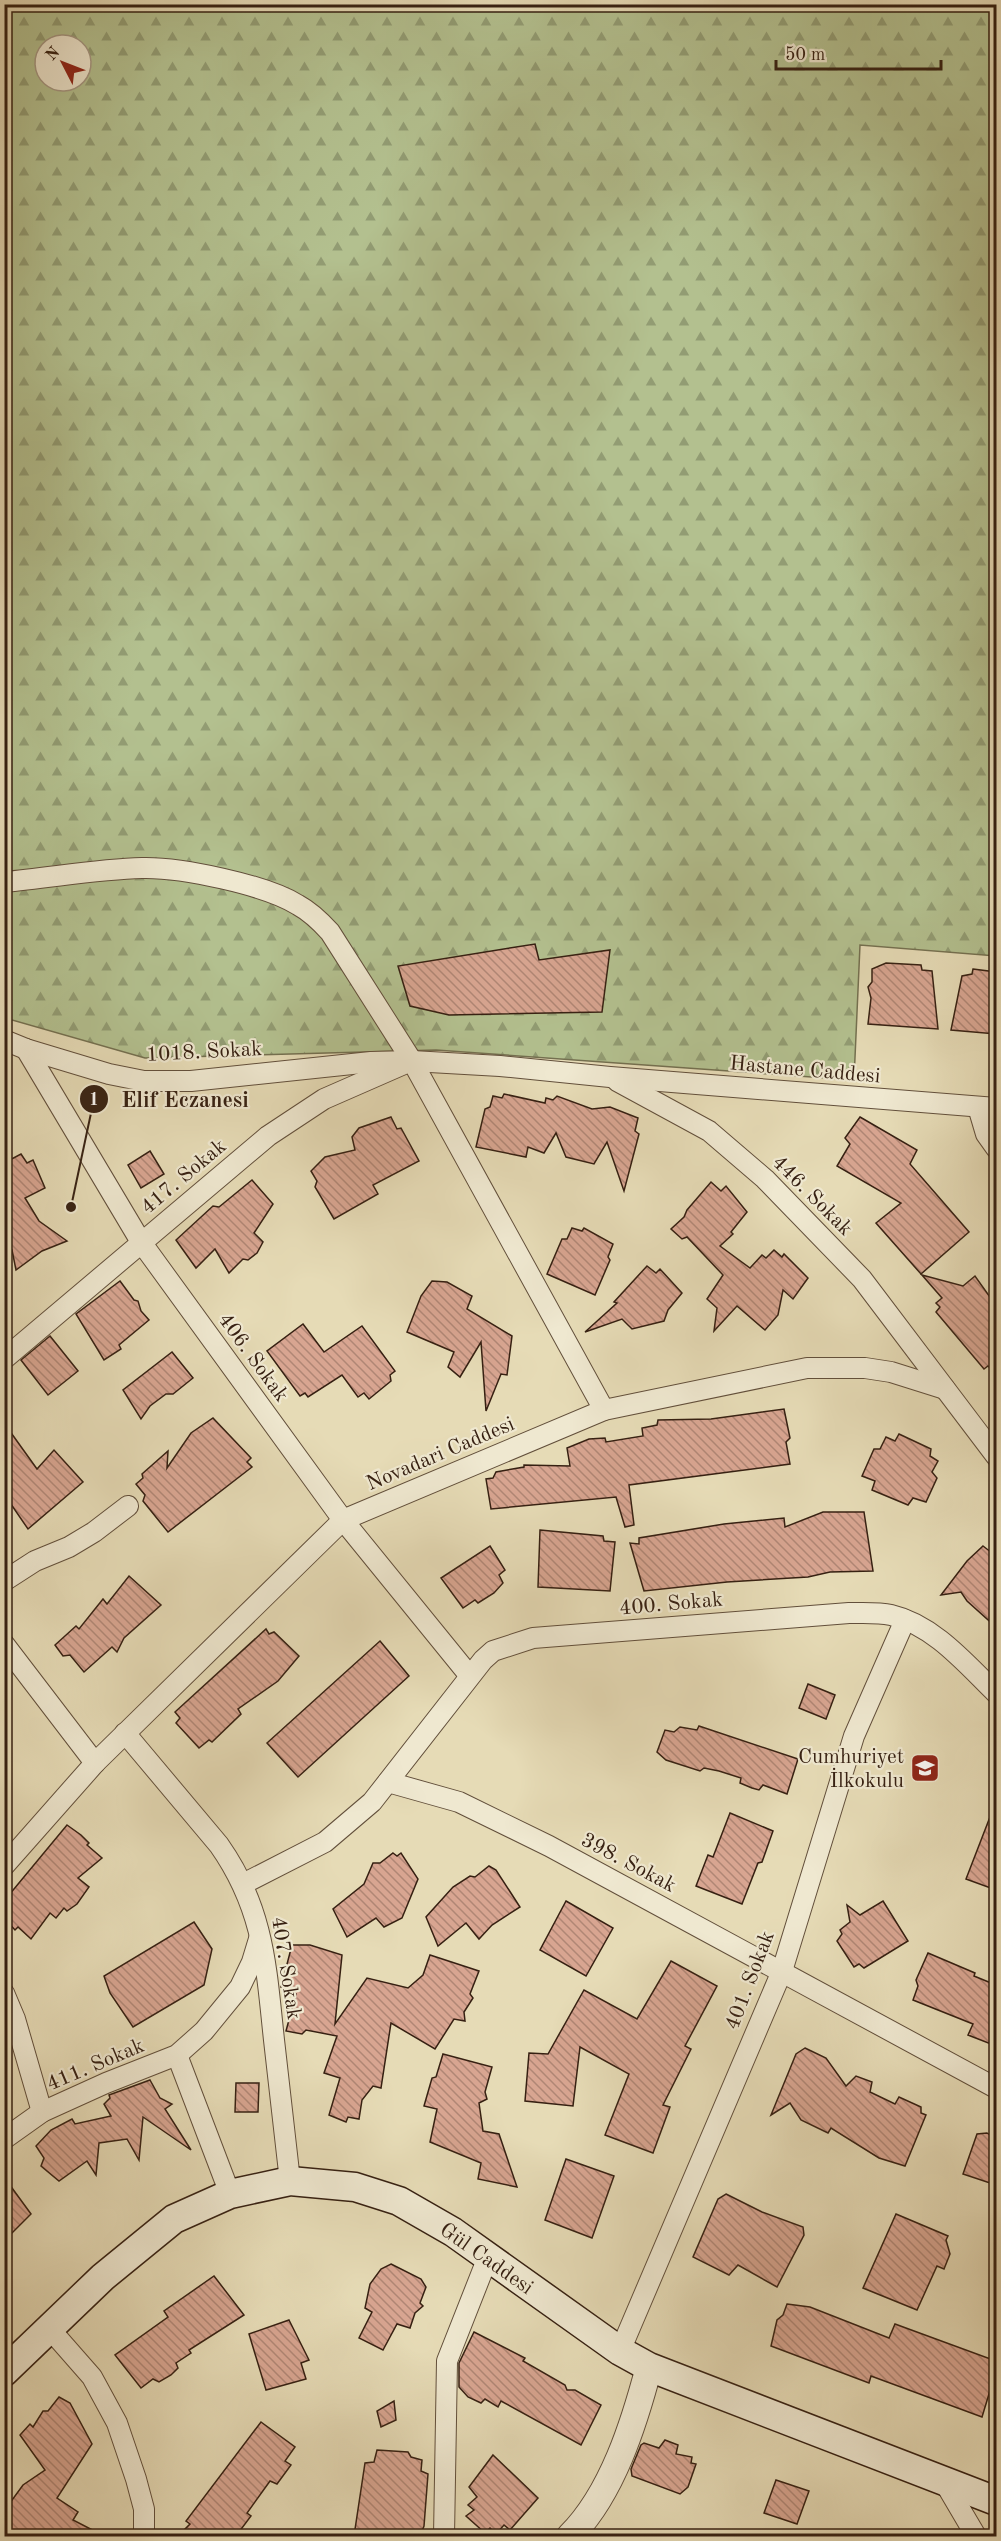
<svg xmlns="http://www.w3.org/2000/svg" width="1001" height="2541" viewBox="0 0 1001 2541" font-family="'Old Standard TT',serif">
<defs>
<pattern id="forest-firs" width="22" height="20" patternUnits="userSpaceOnUse" patternTransform="scale(1.5)"><rect width="22" height="20" fill="#b3c08f"/><path d="M5 1l3.5 6h-7zM16 11l3.5 6h-7z" fill="#929c73"/></pattern>
<pattern id="building-back-hatch" width="6" height="6" patternUnits="userSpaceOnUse" patternTransform="scale(1.5)"><rect width="6" height="6" fill="#d8a591"/><path d="M-1 5l2 2M0 0l6 6M5-1l2 2" fill="none" stroke="#b08675"/></pattern>
</defs>
<rect width="100%" height="100%" fill="#e6dbb6"/>
<filter id="stains"><feTurbulence type="fractalNoise" baseFrequency=".00333" numOctaves="4"/><feColorMatrix values="0 0 0 0 .2 0 0 0 0 .09 0 0 0 0 .02 0 0 0 .5 -.17"/></filter>
<radialGradient id="worn" r=".72"><stop offset=".6" stop-color="#630" stop-opacity="0"/><stop offset="1" stop-color="#630" stop-opacity=".3"/></radialGradient>
<path fill="url(#forest-firs)" stroke="#747050" stroke-width="1.5" fill-rule="evenodd" d="M4 5H996V956L860 945 854 1080 436 1050 145 1058 5 1018ZM45 45H81V81H45Z"/>
<g fill="url(#building-back-hatch)" stroke="#362012" stroke-width="1.5">
<polygon points="535,944 539,960 610,950 602,1012 449,1015 410,1006 398,966"/>
<polygon points="886,963 921,965 922,970 932,971 938,1029 868,1024 871,998 868,987 872,982 872,969"/>
<polygon points="973,969 996,972 996,1034 951,1030 962,976 972,974"/>
<polygon points="504,1094 545,1103 546,1098 553,1100 557,1096 592,1109 610,1107 638,1118 635,1131 639,1134 624,1191 607,1142 594,1164 566,1157 556,1133 544,1153 528,1147 526,1157 476,1147 485,1109 490,1107 493,1096 502,1098"/>
<polygon points="391,1117 397,1129 401,1128 419,1161 373,1185 378,1194 334,1219 315,1187 317,1181 311,1171 325,1157 355,1150 352,1137 359,1128"/>
<polygon points="860,1117 917,1150 910,1164 969,1232 921,1274 876,1223 901,1203 837,1166 850,1144 845,1138"/>
<polygon points="150,1151 164,1174 141,1188 128,1165"/>
<polygon points="21,1154 27,1163 33,1160 45,1188 25,1198 39,1221 67,1241 42,1251 16,1270 12,1250 4,1237 4,1163"/>
<polygon points="252,1180 273,1204 254,1233 263,1242 257,1253 248,1260 243,1259 229,1273 215,1249 196,1268 176,1240 213,1206 219,1207"/>
<polygon points="711,1182 721,1191 726,1186 747,1212 731,1232 733,1234 720,1246 750,1268 762,1255 766,1258 774,1250 782,1257 784,1254 808,1278 793,1299 783,1290 778,1315 765,1330 737,1306 714,1331 717,1308 707,1299 723,1275 687,1237 682,1239 671,1229 684,1217 687,1210"/>
<polygon points="572,1228 582,1231 584,1228 613,1244 608,1257 610,1260 595,1295 547,1274 562,1239 567,1239"/>
<polygon points="647,1266 656,1273 660,1269 682,1293 668,1310 664,1321 632,1329 622,1319 585,1332 617,1303 614,1302"/>
<polygon points="922,1275 963,1286 975,1276 992,1300 996,1303 996,1374 988,1366 984,1369 936,1312 940,1307 936,1303 942,1298"/>
<polygon points="120,1281 134,1300 138,1301 141,1311 149,1320 119,1345 121,1349 104,1360 76,1314"/>
<polygon points="432,1281 447,1282 472,1296 467,1309 512,1336 507,1375 501,1374 486,1411 481,1342 460,1377 448,1367 454,1352 407,1332 421,1296"/>
<polygon points="303,1324 324,1352 362,1326 395,1371 390,1375 391,1381 369,1399 364,1393 358,1397 342,1375 308,1397 305,1393 300,1396 267,1351"/>
<polygon points="50,1336 78,1371 48,1395 21,1360"/>
<polygon points="172,1352 193,1378 173,1394 166,1394 150,1406 141,1419 123,1390"/>
<polygon points="784,1409 790,1438 786,1442 790,1464 629,1485 634,1525 625,1527 616,1497 491,1509 486,1479 493,1478 496,1472 524,1467 524,1465 570,1466 567,1448 589,1439 605,1438 606,1442 643,1436 642,1428 657,1425 658,1420 711,1419"/>
<polygon points="213,1418 251,1458 247,1462 252,1467 168,1532 143,1501 145,1495 136,1484 143,1478 142,1474 168,1451 167,1468 191,1433"/>
<polygon points="4,1423 37,1469 54,1450 83,1482 28,1529 4,1494"/>
<polygon points="899,1434 931,1449 930,1456 938,1461 932,1472 937,1478 926,1502 913,1498 908,1505 872,1490 875,1481 862,1476 874,1449 880,1449 886,1437 895,1441"/>
<polygon points="823,1512 864,1512 873,1571 830,1572 808,1577 727,1582 644,1591 630,1543 639,1544 639,1538 724,1524 784,1518 785,1527"/>
<polygon points="540,1530 603,1536 604,1541 615,1542 610,1591 538,1587"/>
<polygon points="490,1546 505,1570 499,1575 503,1583 494,1593 478,1603 475,1600 463,1608 441,1578"/>
<polygon points="983,1546 996,1556 996,1627 967,1601 961,1592 941,1595 967,1561"/>
<polygon points="129,1576 161,1605 124,1638 117,1652 112,1647 84,1672 70,1655 63,1656 55,1645 76,1626 79,1629 103,1599 107,1604"/>
<polygon points="266,1629 269,1634 274,1632 299,1656 278,1681 238,1709 241,1714 212,1742 209,1740 199,1748 176,1723 180,1718 175,1712"/>
<polygon points="380,1641 409,1676 298,1777 267,1743"/>
<polygon points="808,1684 835,1695 826,1719 799,1708"/>
<polygon points="699,1726 798,1759 787,1794 763,1785 759,1790 752,1788 740,1783 741,1778 719,1771 704,1768 700,1771 666,1760 657,1752 665,1730 674,1732 680,1727 697,1730"/>
<polygon points="995,1804 996,1804 996,1890 966,1879"/>
<polygon points="730,1813 773,1831 762,1862 758,1863 742,1904 696,1886 708,1855 713,1857"/>
<polygon points="67,1825 81,1835 89,1843 87,1845 102,1858 78,1878 89,1887 77,1904 67,1911 64,1908 56,1918 50,1913 31,1939 18,1927 15,1930 4,1918 4,1901"/>
<polygon points="393,1853 397,1856 401,1853 418,1879 402,1918 384,1927 376,1918 347,1937 333,1909 364,1884 373,1863 380,1863"/>
<polygon points="489,1866 496,1870 520,1907 492,1925 479,1939 466,1923 438,1946 426,1917 453,1887 470,1876 475,1877"/>
<polygon points="566,1901 613,1928 586,1976 540,1950"/>
<polygon points="883,1901 908,1941 864,1968 859,1964 854,1967 837,1941 842,1934 840,1930 850,1922 847,1905 860,1915"/>
<polygon points="194,1922 212,1949 204,1985 133,2027 110,1993 104,1976"/>
<polygon points="292,1945 310,1945 342,1955 335,2024 367,1978 408,1988 423,1975 430,1955 479,1971 470,1994 473,1998 464,2012 465,2021 454,2019 435,2049 391,2023 381,2088 373,2086 362,2100 359,2119 348,2117 346,2122 329,2115 340,2078 324,2073 337,2036 306,2030 302,2034 286,2031 296,1994 281,1987"/>
<polygon points="928,1953 975,1973 974,1976 996,1985 996,2046 968,2035 973,2024 913,2000 918,1986 916,1980"/>
<polygon points="671,1961 717,1986 685,2046 691,2049 663,2105 670,2107 653,2153 605,2135 629,2074 580,2047 573,2106 525,2101 529,2053 548,2054 584,1990 637,2019"/>
<polygon points="805,2048 826,2058 846,2086 856,2076 872,2082 870,2092 895,2104 899,2097 921,2107 921,2113 926,2115 905,2166 879,2158 831,2128 828,2133 801,2120 790,2103 771,2115 796,2054"/>
<polygon points="443,2054 492,2067 485,2092 487,2099 479,2103 483,2131 499,2134 517,2187 478,2179 481,2163 430,2142 437,2109 424,2106 432,2078 436,2077"/>
<polygon points="150,2080 160,2098 172,2104 165,2109 191,2150 143,2117 139,2160 127,2139 99,2143 96,2175 87,2161 59,2181 41,2166 44,2158 36,2146 51,2130 72,2119 75,2124 111,2116 104,2104 110,2098 109,2095"/>
<polygon points="236,2083 259,2083 258,2112 235,2112"/>
<polygon points="987,2133 996,2139 996,2185 963,2174 977,2134"/>
<polygon points="566,2159 614,2176 592,2238 545,2220"/>
<polygon points="4,2177 31,2214 4,2241"/>
<polygon points="726,2194 762,2212 803,2227 804,2235 777,2287 738,2265 729,2275 693,2257 718,2199"/>
<polygon points="896,2214 948,2236 946,2240 950,2254 944,2269 937,2266 917,2310 863,2288"/>
<polygon points="391,2264 421,2279 426,2287 420,2303 423,2306 415,2313 410,2328 397,2324 383,2350 359,2338 372,2312 365,2308 370,2284 381,2269"/>
<polygon points="214,2276 244,2315 189,2350 191,2353 176,2363 178,2368 171,2375 159,2382 153,2379 141,2388 115,2355 168,2317 164,2311"/>
<polygon points="787,2304 810,2307 889,2338 895,2324 996,2361 996,2371 982,2417 871,2376 869,2383 771,2346 777,2320 783,2315"/>
<polygon points="289,2320 309,2360 301,2363 306,2379 266,2390 249,2334"/>
<polygon points="474,2332 525,2358 523,2361 565,2385 567,2390 575,2390 601,2405 581,2445 501,2401 498,2407 485,2399 481,2403 468,2397 459,2387 459,2363"/>
<polygon points="59,2397 70,2403 92,2444 57,2498 78,2512 73,2520 104,2536 4,2536 4,2511 23,2485 45,2470 20,2435 30,2424 33,2427 43,2411 48,2411"/>
<polygon points="394,2401 396,2420 381,2427 377,2411"/>
<polygon points="261,2422 295,2447 285,2461 291,2465 277,2484 270,2481 247,2513 251,2516 236,2536 178,2536 190,2524 186,2521"/>
<polygon points="665,2440 678,2445 676,2454 692,2457 691,2463 696,2464 688,2487 680,2494 632,2476 631,2469 641,2445 644,2443 659,2448"/>
<polygon points="377,2450 408,2452 411,2457 422,2460 421,2471 428,2474 424,2526 420,2536 354,2536 365,2463 374,2462"/>
<polygon points="493,2455 538,2498 510,2530 504,2525 496,2534 490,2528 485,2533 466,2516 474,2510 468,2505 477,2497 469,2487"/>
<polygon points="776,2480 809,2491 797,2524 764,2513"/>
</g>
<g fill="none" stroke-linecap="round" stroke-linejoin="round">
<g stroke="#624f3b" stroke-width="22">
<g id="minor">
<path d="M4 882C50 878 97 869 142 868 181 867 266 885 298 905 311 912 320 921 330 932L412 1061 604 1410"/>
<polyline points="4,1040 26,1049 109,1074 144,1081 191,1081 371,1062 412,1061 500,1066 610,1077 996,1108"/>
<polyline points="26,1049 141,1242 343,1520 469,1675"/>
<polyline points="617,1081 709,1131 765,1179 862,1279 996,1456"/>
<polyline points="978,1107 986,1134 996,1148"/>
<polyline points="4,1359 268,1136 324,1099 404,1064"/>
<polyline points="4,1581 35,1561 69,1547 94,1532 128,1506"/>
<polyline points="4,1644 95,1763"/>
<path d="M125 1733 219 1845C264 1909 266 1965 274 2040 279 2087 285 2134 290 2181"/>
<polyline points="388,1782 459,1802 549,1846 996,2088"/>
<polyline points="4,1866 95,1763 343,1520 604,1410 807,1368 865,1368 891,1372 945,1389"/>
<path d="M243 1884 325 1842 372 1802 483 1660 493 1651 533 1638 849 1613C863 1613 878 1612 891 1615 934 1625 967 1665 996 1693"/>
<polyline points="4,1993 15,2019 42,2112"/>
<polyline points="177,2055 230,2194"/>
<polyline points="4,2139 42,2112 106,2083 177,2055 204,2031 240,1987 252,1962 259,1939"/>
<polyline points="49,2328 92,2377 117,2423 136,2479 144,2509 144,2536"/>
<polyline points="620,2351 782,1971 854,1736 905,1620"/>
<polyline points="943,2480 976,2536"/>
<polyline points="444,2536 447,2361 488,2257"/>
</g>
</g>
<g stroke="#624f3b" stroke-width="28">
<path id="tertiary" d="M570 2536C612 2494 634 2424 649 2367"/>
</g>
<g stroke="#362012" stroke-width="31">
<polyline id="secondary" points="4,2372 103,2277 174,2219 230,2194 290,2181 355,2187 399,2201 453,2232 620,2351 649,2367 996,2501"/>
</g>
<use href="#minor" stroke="#efe8d0" stroke-width="20"/>
<use href="#tertiary" stroke="#efe8d0" stroke-width="26"/>
<use href="#secondary" stroke="#efe8d0" stroke-width="28"/>
</g>
<defs>
<g id="school-square" transform="scale(1.5)"><rect x="-9" y="-9" width="18" height="18" rx="4" fill="#8f2418" stroke="#efe8d0"/><path d="M0-5L7-2L0 1L-7-2ZM-4 1L0 2.5L4 1V4Q0 6-4 4Z" fill="#fff"/></g>
</defs>
<g fill-rule="evenodd">
<use href="#school-square" x="925" y="1768"/>
</g>
<g text-anchor="middle" stroke-width="4.5" stroke-linejoin="round" paint-order="stroke">
<g font-size="21" fill="#362012" stroke="#efe8d0">
<text transform="translate(204 1051) rotate(-3)" y="7">1018. Sokak</text>
<text transform="translate(805 1069) rotate(5)" y="7">Hastane Caddesi</text>
<text transform="translate(183 1176) rotate(-40)" y="7">417. Sokak</text>
<text transform="translate(813 1195) rotate(45)" y="7">446. Sokak</text>
<text transform="translate(254 1357) rotate(54)" y="7">406. Sokak</text>
<text transform="translate(440 1453) rotate(-23)" y="7">Novadari Caddesi</text>
<text transform="translate(671 1603) rotate(-5)" y="7">400. Sokak</text>
<text transform="translate(629 1862) rotate(28)" y="7">398. Sokak</text>
<text transform="translate(287 1968) rotate(81)" y="7">407. Sokak</text>
<text transform="translate(749 1980) rotate(-69)" y="7">401. Sokak</text>
<text transform="translate(95 2064) rotate(-23)" y="7">411. Sokak</text>
<text transform="translate(487 2258) rotate(35)" y="7">Gül Caddesi</text>
</g>
<g font-size="21" fill="#362012" stroke="#efe8d0" text-anchor="end">
<text x="904" y="1763">Cumhuriyet<tspan x="904" dy="24">İlkokulu</tspan></text>
</g>
</g>
<path fill="none" stroke="#362012" stroke-width="2" d="M71 1207L94 1099"/>
<g fill="#362012" stroke="#efe8d0" stroke-width="2">
<circle cx="71" cy="1207" r="6"/>
<circle cx="94" cy="1099" r="15"/>
</g>
<g font-size="18" text-anchor="middle" font-weight="bold" fill="#fff">
<text x="94" y="1105">1</text>
</g>
<g font-size="22" text-anchor="middle" font-weight="bold" fill="#362012" stroke="#efe8d0" stroke-width="4.5" stroke-linejoin="round" paint-order="stroke">
<text x="185" y="1107">Elif Eczanesi</text>
</g>
<rect width="1001" height="2541" fill="none" stroke="#e6dbb6" stroke-width="24"/>
<rect x="6" y="6" width="989" height="2529" fill="none" stroke="#362012" stroke-width="3"/>
<rect x="12" y="12" width="977" height="2517" fill="none" stroke="#362012" stroke-width="1.5"/>
<g transform="translate(63 63) rotate(312)"><circle r="28" fill="#efe8d0" stroke="#a59884" stroke-width="1.5"/>
<path d="M0-4.5L10 22L0 15L-10 22Z" fill="#8f2418"/>
<text y="-9" font-size="16" font-weight="bold" text-anchor="middle" fill="#362012">N</text>
</g>
<path d="M776 60v9h165v-9" fill="none" stroke="#362012" stroke-width="3"/>
<text x="785" y="60" font-size="18" fill="#362012" stroke="#efe8d0" stroke-width="4.5" paint-order="stroke">50 m</text>
<rect width="100%" height="100%" filter="url(#stains)"/>
<rect width="100%" height="100%" fill="url(#worn)"/>
</svg>
